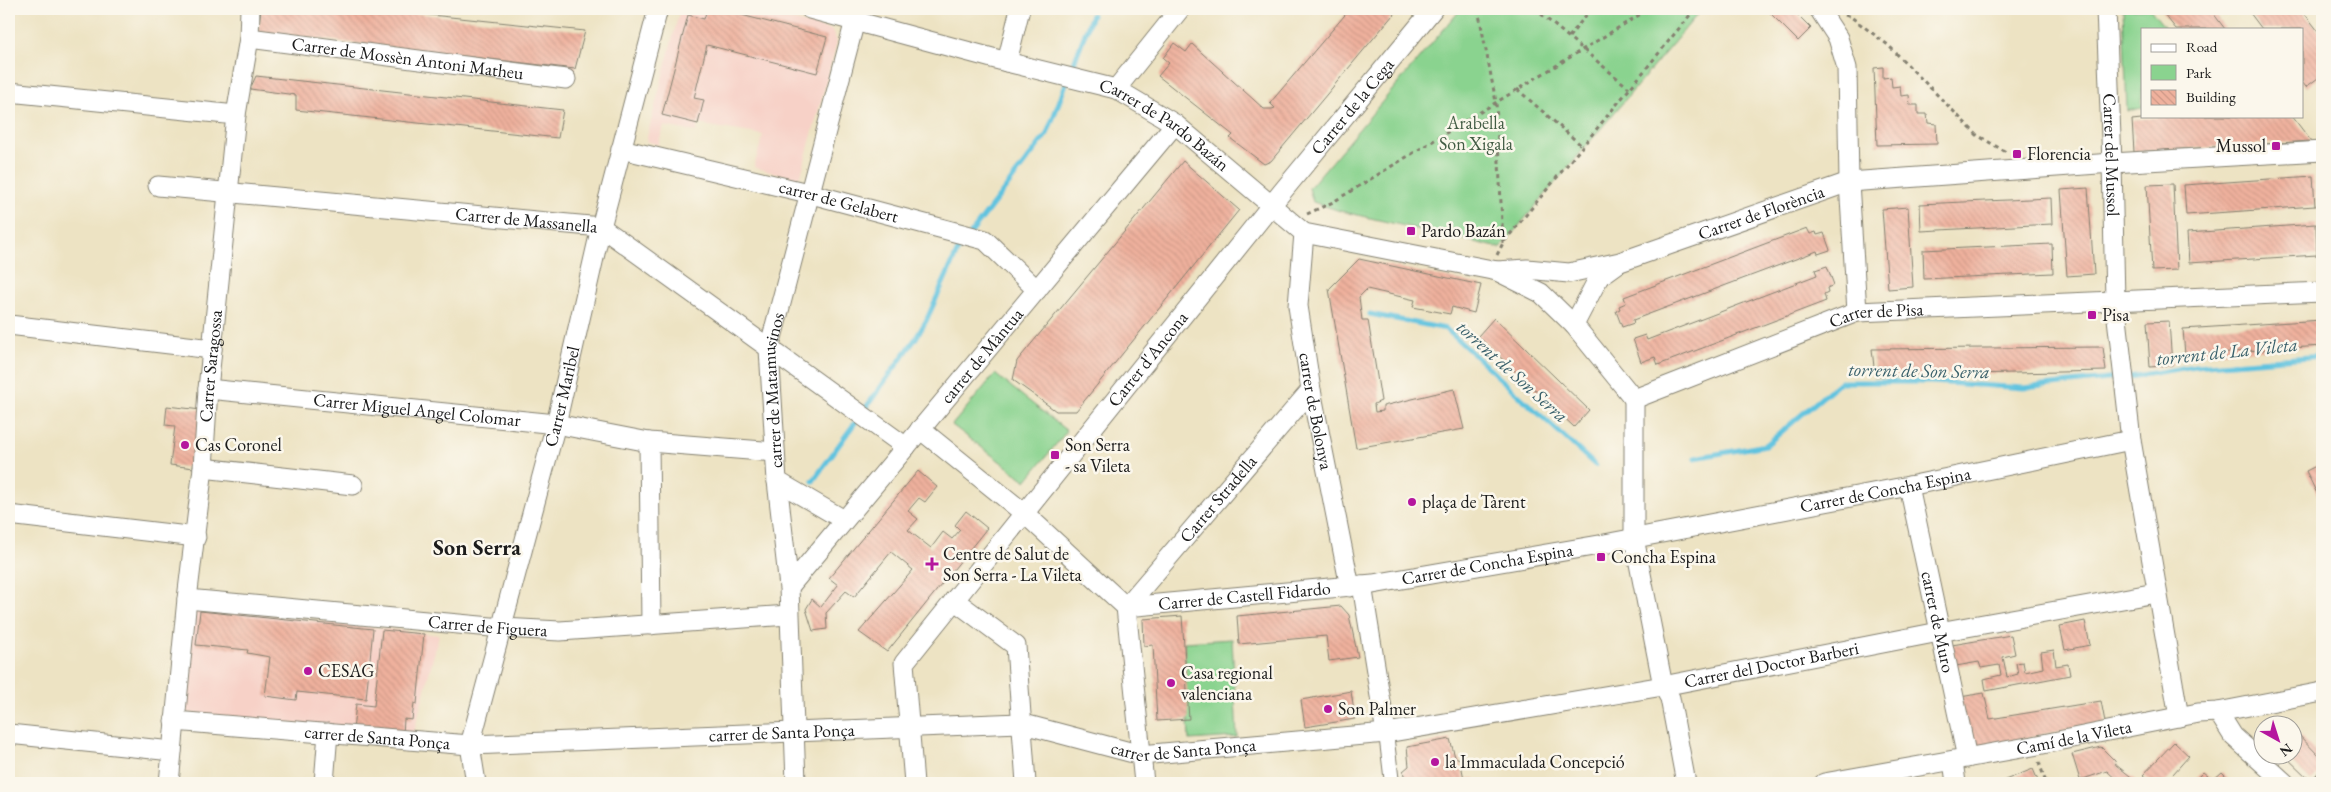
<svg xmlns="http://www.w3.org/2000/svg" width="2331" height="792" viewBox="0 0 2331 792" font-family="'EB Garamond',serif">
<defs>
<pattern id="building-back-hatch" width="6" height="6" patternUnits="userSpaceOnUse" patternTransform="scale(1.25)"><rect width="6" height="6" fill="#efb19d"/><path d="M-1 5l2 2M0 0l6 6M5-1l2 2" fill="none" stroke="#cc9887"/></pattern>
</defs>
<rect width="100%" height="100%" fill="#fbf7ec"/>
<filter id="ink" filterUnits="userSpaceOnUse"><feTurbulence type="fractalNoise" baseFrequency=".02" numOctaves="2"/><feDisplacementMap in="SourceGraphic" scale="10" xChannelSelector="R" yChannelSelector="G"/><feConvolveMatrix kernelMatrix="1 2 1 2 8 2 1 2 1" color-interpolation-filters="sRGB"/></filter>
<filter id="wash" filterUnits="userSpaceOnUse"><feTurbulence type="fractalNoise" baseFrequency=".0096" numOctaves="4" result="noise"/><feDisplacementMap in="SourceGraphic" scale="20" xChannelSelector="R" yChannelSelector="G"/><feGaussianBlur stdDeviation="1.12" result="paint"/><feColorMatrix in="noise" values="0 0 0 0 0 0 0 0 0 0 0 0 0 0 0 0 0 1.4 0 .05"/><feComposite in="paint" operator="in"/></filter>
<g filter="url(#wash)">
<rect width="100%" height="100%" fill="#ede3c3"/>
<g fill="#f7d1c7">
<polygon points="680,9 747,9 832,30 837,42 801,175 795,179 754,167 763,135 698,124 696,132 664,126 658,145 646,141"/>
<polygon points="200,607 439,635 413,736 188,713 183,706 193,613"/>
</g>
<g fill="#8ad38f" stroke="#537856">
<polygon points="1461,9 1702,9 1500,248 1340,211 1313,202 1309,188"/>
<polygon points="2123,9 2150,9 2166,29 2142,29 2142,108 2127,111"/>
<polygon points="995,374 1067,431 1026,481 952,425"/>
<polygon points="1232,639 1237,737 1189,740 1184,642"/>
</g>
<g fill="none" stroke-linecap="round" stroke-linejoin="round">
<g stroke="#61c3df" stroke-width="5">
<polyline points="1070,73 1092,15"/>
<polyline points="971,233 1047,134 1067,81"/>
<polyline points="1370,314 1446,329 1595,465"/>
<polyline points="1695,458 1766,445 1840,382 1931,382 2024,388 2136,376 2195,366 2322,356"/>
<polyline points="813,481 916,338 926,321 959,248 966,240"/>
</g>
</g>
<g id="blocks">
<g fill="url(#building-back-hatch)">
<polygon points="261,9 373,9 585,31 575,69 258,32"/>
<polygon points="707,9 718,9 827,37 817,73 707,45 694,98 704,100 698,124 662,115 688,15 704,19"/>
<polygon points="1350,9 1398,9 1271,161 1264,164 1230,138 1233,135 1158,76 1169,63 1163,58 1174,43 1186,52 1192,44 1264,109 1272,109 1275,108 1270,103"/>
<polygon points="1771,9 1792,9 1811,28 1798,41 1768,11"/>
<polygon points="2160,9 2210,9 2225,29 2176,29"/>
<polygon points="2247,9 2301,9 2322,36 2322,75 2306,87 2302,82 2302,29 2262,29"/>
<polygon points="1883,67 1883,78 1891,77 1892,87 1900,86 1901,96 1909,95 1910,105 1918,105 1918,114 1927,114 1928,123 1936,124 1937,144 1877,145 1874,68"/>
<polygon points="256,76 563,110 558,138 296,110 296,95 250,89"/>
<polygon points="2169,116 2292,116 2311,141 2134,152 2132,120"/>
<polygon points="1183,161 1239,210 1076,411 1056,411 1013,380 1017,361"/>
<polygon points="2313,176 2315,206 2186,215 2184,185"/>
<polygon points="2173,184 2177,270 2152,271 2147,185"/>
<polygon points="2088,188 2094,274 2067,276 2061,190"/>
<polygon points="2051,198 2052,224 1921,231 1920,204"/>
<polygon points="1908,207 1913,287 1888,289 1882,209"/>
<polygon points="2316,224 2317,255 2189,263 2187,233"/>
<polygon points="1807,228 1810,234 1816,232 1817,235 1824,233 1830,250 1818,254 1817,251 1633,320 1634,323 1622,327 1616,311 1620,309 1619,306 1626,303 1624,297"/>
<polygon points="2052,244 2053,273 1924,279 1923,250"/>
<polygon points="1359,259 1481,285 1474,313 1452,307 1450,314 1413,307 1415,300 1367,289 1359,297 1362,320 1368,320 1381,401 1374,404 1375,412 1383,411 1383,406 1454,389 1464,429 1356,448 1329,289"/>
<polygon points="1827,266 1834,285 1827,288 1828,292 1824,294 1826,301 1658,365 1655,357 1641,362 1633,339 1645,335 1647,340 1817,275 1815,270"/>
<polygon points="1494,318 1589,410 1574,427 1478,336"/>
<polygon points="2322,320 2322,346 2185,355 2183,329"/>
<polygon points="2169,321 2172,365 2150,367 2147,322"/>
<polygon points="2103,347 2106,371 1875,376 1872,349"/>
<polygon points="167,406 201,410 194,468 170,465 175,426 165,425"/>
<polygon points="2322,463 2322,504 2306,471"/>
<polygon points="918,471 937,487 925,502 919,498 908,511 918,519 908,530 931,548 943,532 952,539 960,530 955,525 966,511 987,528 887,652 859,632 913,570 891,552 854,597 846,591 826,613 827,629 813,631 806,609 812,599 821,607 838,585 829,578"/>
<polygon points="1341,606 1349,615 1358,657 1329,661 1326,636 1239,644 1237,616"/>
<polygon points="200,611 373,629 366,699 297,692 296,700 265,696 270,657 247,653 248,650 196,645"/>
<polygon points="1182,616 1189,719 1157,721 1153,645 1144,646 1143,619"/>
<polygon points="2085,621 2090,645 2065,650 2060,626"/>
<polygon points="382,630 424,634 417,704 414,703 412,720 404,719 403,735 353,730 356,704 374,706"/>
<polygon points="2011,635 2015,654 2003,657 2007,677 2018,674 2016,663 2023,662 2025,672 2043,668 2041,652 2054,650 2056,666 2068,664 2070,675 1986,691 1984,679 2001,675 1999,665 1981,668 1979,662 1956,666 1952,645"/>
<polygon points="1351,691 1355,719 1305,727 1301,700"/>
<polygon points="1984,693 1990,719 2101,701 2105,722 1976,748 1967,742 1960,697"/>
<polygon points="2294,730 2322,759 2322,768 2311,781 2283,754 2294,754"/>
<polygon points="1450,739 1455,757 1460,759 1464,779 1475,778 1476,783 1406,783 1403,771 1409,766 1407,747"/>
<polygon points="2174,742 2189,756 2165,783 2152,783 2143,775"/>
<polygon points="2101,747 2115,761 2116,765 2139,783 2120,783 2107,771 2080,780 2072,754"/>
<polygon points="2033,769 2039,783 2006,783 2005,780"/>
<polygon points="2203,772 2213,780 2222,772 2228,778 2223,783 2192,783"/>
</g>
</g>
</g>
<g filter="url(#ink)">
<use href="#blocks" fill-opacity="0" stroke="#848070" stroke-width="1"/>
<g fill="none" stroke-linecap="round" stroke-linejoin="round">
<g stroke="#848070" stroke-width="16">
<polyline id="pedestrian" points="1386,733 1392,783"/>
</g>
<g stroke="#848070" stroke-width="21">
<g id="minor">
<path id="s1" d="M810 9 1007 62 1116 89 1175 124 1304 233 1497 271 1541 293 1574 325 1634 399"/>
<polyline points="1819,9 1838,38 1847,68 1849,182 1857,312"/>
<path id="s2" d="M2106 9 2112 163 2115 301 2131 440 2179 717"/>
<path id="s3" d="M249 38 566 79"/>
<polyline points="1007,62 1020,9"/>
<polyline points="1116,89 1180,9"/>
<polyline points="9,92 236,115"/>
<path id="s4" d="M621 149 808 193 985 240 1037 290"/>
<path id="s5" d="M158 186 601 227 906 447"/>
<path id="s6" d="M1304 233 1298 306 1311 390 1350 587"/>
<path id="s7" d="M1497 271 1527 269 1569 273 1620 262 1849 182 2112 163 2322 151"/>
<polyline points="9,325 212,349"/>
<polyline points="1574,325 1599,277 1617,264"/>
<path id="s8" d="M208 389 556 424 649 442 775 452"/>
<path id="s9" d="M1634 399 1857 312 2322 292"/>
<polyline points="1634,399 1634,538 1663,686 1670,698 1686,783"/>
<polyline points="920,429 1024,513 1126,607 1144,783"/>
<polyline points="649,442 651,625"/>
<polyline points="203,468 353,485"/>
<polyline points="777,481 844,520"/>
<path id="s10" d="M1909 486 1967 758"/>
<polyline points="9,515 196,537"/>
<polyline points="1362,585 1386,733"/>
<path id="s11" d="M789 587 1175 124"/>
<path id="s12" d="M187 599 502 628 560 631 789 615"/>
<polyline points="954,600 1016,646 1026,783"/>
<path id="s13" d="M1126 607 1373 584 1599 545 1909 486 2131 440"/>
<path id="s14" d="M1126 607 1311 390"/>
<polyline points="2218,712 2233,736 2285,783"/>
<path id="s15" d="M174 721 470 745 1020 723 1141 755 1386 733 1663 686 1939 632 2156 593"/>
<polyline points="9,734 172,751"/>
<polyline points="1953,761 1956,783"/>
<path id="s16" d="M169 783 187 599 203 468 208 389 236 115 249 38 250 9"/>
<polyline points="324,783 328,733"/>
<path id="s17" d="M476 783 470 745 556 424 601 227 658 9"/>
<path id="s18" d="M796 783 789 587 777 481 769 349 858 9"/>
<path id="s19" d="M914 783 904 663 1282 192 1433 9"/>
<path id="s20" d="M1824 783 2033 746 2198 713 2218 712 2322 692"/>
</g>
</g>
<g stroke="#848070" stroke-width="3" stroke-dasharray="4 4" stroke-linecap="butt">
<polyline points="1478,9 1496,102 1503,243"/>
<polyline points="1535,9 1629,88"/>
<polyline points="1845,15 1851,17 1888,45 1977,135 2006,152"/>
<polyline points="1569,37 1591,9"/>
<polyline points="1517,89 1582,146"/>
<polyline points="1307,214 1333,202 1649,9"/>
<polyline points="1497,255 1503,243 1695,9"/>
<polyline points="2039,762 2046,783"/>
</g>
<use href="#pedestrian" stroke="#fff" stroke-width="14"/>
<use href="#minor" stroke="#fff" stroke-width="19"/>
</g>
</g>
<g fill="#b5179e" stroke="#fbf7ec" stroke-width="2">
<rect x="2271" y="141" width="10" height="10" rx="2.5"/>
<rect x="2012" y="149" width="10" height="10" rx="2.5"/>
<rect x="1406" y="226" width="10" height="10" rx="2.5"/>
<rect x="2087" y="310" width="10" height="10" rx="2.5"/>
<circle cx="185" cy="445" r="5"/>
<rect x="1050" y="450" width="10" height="10" rx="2.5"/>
<circle cx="1412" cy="502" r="5"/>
<rect x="1596" y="552" width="10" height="10" rx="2.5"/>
<path d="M929.5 556.5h5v5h5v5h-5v5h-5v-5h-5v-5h5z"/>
<circle cx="308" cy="671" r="5"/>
<circle cx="1171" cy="683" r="5"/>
<circle cx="1328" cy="709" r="5"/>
<circle cx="1435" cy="762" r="5"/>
</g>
<g text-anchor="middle" stroke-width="5" stroke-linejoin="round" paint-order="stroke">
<g font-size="18" fill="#1c1c1c" stroke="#fbf7ec">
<text dy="6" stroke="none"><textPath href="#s3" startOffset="160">Carrer de Mossèn Antoni Matheu</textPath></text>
<text dy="6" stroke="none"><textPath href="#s19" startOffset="835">Carrer de la Cega</textPath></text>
<text dy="6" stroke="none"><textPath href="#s1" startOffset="376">Carrer de Pardo Bazán</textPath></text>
<text dy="6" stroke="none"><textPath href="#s2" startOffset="146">Carrer del Mussol</textPath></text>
<text dy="6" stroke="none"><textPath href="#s4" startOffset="224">carrer de Gelabert</textPath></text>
<text dy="6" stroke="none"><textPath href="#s7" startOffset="274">Carrer de Florència</textPath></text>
<text dy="6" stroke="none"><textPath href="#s5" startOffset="370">Carrer de Massanella</textPath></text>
<text dy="6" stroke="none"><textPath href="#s9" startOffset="258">Carrer de Pisa</textPath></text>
<text dy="6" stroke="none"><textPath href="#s11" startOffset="301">carrer de Màntua</textPath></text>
<text dy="6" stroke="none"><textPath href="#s19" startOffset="510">Carrer d'Ancona</textPath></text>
<text dy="6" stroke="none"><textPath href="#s16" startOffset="419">Carrer Saragossa</textPath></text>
<text dy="6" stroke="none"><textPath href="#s18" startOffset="394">carrer de Matamusinos</textPath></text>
<text dy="6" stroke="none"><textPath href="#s17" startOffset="399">Carrer Maribel</textPath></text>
<text dy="6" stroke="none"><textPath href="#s8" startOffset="210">Carrer Miguel Angel Colomar</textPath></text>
<text dy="6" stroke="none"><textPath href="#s6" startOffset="180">carrer de Bolonya</textPath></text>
<text dy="6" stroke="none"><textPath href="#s13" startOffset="769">Carrer de Concha Espina</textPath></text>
<text dy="6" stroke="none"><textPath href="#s14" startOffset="142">Carrer Stradella</textPath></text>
<text dy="6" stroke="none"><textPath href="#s13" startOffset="364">Carrer de Concha Espina</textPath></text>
<text dy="6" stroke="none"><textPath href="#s13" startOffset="119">Carrer de Castell Fidardo</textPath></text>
<text dy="6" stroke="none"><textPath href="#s10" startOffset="139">carrer de Muro</textPath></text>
<text dy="6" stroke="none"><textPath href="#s12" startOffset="302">Carrer de Figuera</textPath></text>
<text dy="6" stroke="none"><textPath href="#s15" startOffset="1610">Carrer del Doctor Barberi</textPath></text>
<text dy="6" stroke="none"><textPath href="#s15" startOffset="609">carrer de Santa Ponça</textPath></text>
<text dy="6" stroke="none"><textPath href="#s15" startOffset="204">carrer de Santa Ponça</textPath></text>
<text dy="6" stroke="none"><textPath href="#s20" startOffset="254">Camí de la Vileta</textPath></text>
<text dy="6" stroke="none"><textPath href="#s15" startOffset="1015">carrer de Santa Ponça</textPath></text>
</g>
<g font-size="18" fill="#425c44" stroke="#fbf7ec">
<text x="1476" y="129">Arabella<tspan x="1476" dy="21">Son Xigala</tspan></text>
</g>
<g font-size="18" fill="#1c1c1c" stroke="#fbf7ec" text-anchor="start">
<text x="2266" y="152" text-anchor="end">Mussol</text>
<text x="2027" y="160">Florencia</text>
<text x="1421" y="237">Pardo Bazán</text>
<text x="2102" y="321">Pisa</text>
<text x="195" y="451">Cas Coronel</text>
<text x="1065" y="451">Son Serra<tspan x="1065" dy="21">- sa Vileta</tspan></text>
<text x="1422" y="508">plaça de Tàrent</text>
<text x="943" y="560">Centre de Salut de<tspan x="943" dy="21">Son Serra - La Vileta</tspan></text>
<text x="1611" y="563">Concha Espina</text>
<text x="318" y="677">CESAG</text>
<text x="1181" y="679">Casa regional<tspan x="1181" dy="21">valenciana</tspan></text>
<text x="1338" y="715">Son Palmer</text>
<text x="1445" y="768">la Immaculada Concepció</text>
</g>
<g font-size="19" font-style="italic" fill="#385f6a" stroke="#fbf7ec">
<text transform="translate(2227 351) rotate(-6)" y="7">torrent de La Vileta</text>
<text transform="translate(1919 370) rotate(1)" y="7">torrent de Son Serra</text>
<text transform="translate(1513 371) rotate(42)" y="7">torrent de Son Serra</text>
</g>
<g font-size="22" font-weight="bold" fill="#1c1c1c" stroke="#fbf7ec">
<text x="477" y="555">Son Serra</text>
</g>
</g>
<rect width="2331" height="792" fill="none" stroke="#fbf7ec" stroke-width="30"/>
<rect x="2141" y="28" width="162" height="90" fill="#fbf7ec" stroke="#a29f99"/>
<rect x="2151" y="44" width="25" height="8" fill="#ffffff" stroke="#a29f99"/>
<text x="2186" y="52" font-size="15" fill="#1c1c1c">Road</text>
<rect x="2151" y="65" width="25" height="15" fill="#8ad38f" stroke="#a29f99"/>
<text x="2186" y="78" font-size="15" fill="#1c1c1c">Park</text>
<rect x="2151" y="90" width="25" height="15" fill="url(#building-back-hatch)" stroke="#a29f99"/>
<text x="2186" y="102" font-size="15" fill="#1c1c1c">Building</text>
<g transform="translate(2278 740) rotate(141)"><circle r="24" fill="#fbf7ec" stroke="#a29f99"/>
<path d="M0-4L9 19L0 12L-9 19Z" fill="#b5179e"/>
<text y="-8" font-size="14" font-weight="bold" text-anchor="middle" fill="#1c1c1c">N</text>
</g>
</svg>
